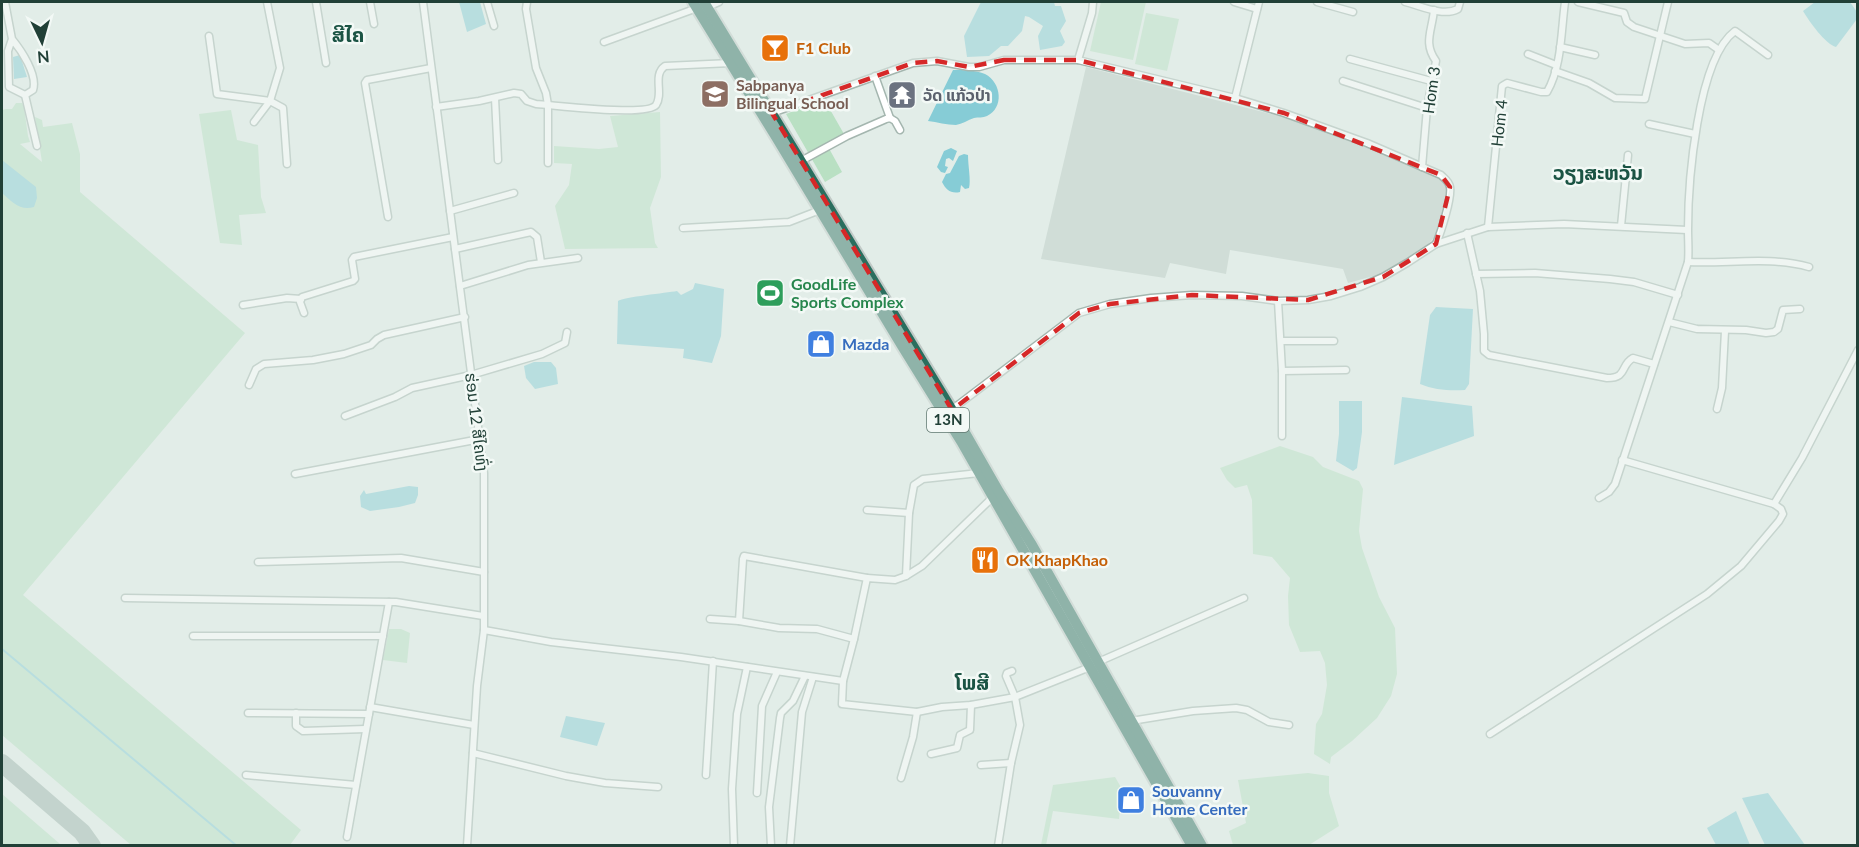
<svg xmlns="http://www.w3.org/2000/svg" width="1859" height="847" viewBox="0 0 1859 847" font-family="Lato,'Noto Sans Lao',sans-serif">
<rect width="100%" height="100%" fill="#e2ede8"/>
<polygon fill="#d0ddd7" points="1086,67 1291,119 1449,179 1440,230 1426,247 1381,274 1348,283 1343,269 1230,250 1226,274 1170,263 1165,278 1041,259"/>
<g fill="#b9e0c3">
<polygon points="1101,2 1146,2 1133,60 1090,51"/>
<polygon points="1146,13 1179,19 1167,71 1135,64"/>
<polygon points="824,99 844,134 826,143 842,172 825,182 786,114"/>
<polygon points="16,103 22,103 24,107 28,136 30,142 20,144 42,162 35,117 42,120 43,127 72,123 80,154 80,192 245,333 23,595 301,830 290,845 131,845 2,735 2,110 6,109 12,109"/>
<polygon points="231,110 237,140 258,145 261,197 266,213 239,215 242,245 220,243 199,114"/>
<polygon points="660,112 661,177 650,208 655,243 658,248 565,249 555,206 569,185 572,164 554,163 554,146 599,149 618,147 610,116"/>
<polygon points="1280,446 1313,457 1323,467 1359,481 1363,489 1359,531 1362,548 1379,597 1395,628 1397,674 1391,696 1377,718 1352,741 1331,757 1330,764 1314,754 1316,724 1322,714 1327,685 1325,663 1320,651 1300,652 1289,625 1288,596 1290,578 1272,557 1253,554 1252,500 1247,485 1235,488 1227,480 1220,468"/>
<polygon points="389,629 401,629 410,633 407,663 383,660"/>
<polygon points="1308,773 1329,776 1329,793 1339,826 1309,845 1233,845 1229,831 1246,823 1238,780"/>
<polygon points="1115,777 1122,789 1119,819 1053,811 1046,845 1041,845 1053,785"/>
<polygon points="2,794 60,844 62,845 2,845"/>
</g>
<g fill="#86ccd6">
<polygon points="459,2 480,2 486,24 467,32"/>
<polygon points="981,2 1054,2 1055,6 1061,6 1066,21 1060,31 1065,42 1062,46 1040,50 1038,36 1043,26 1029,17 1025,16 1022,31 1008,46 1001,46 989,56 967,57 964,36"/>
<path d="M1815 2H1850L1857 12V19L1836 47C1825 44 1809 21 1803 11Z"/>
<polygon points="20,55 27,77 14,79 13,57"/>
<path d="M953 70C963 70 976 70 985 74 1002 83 1004 108 987 116 983 118 978 117 974 118 968 120 962 124 956 125 947 125 937 122 928 121Z"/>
<polygon points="951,148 957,151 953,161 949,158 946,159 945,166 948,167 945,173 941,172 937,167 944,151"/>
<path d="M964 154 968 155C968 166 971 180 969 188L965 189 961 185 960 192C951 194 946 190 942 182L946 174 950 173 959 156Z"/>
<path d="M2 160 36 187 37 198 34 207C20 211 12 202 2 193Z"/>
<path d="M695 283 724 289 721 336 712 363 683 358 684 349 617 344 618 301C624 297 666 293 677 291L681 295 693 289Z"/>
<path d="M1436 307 1473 309 1469 384 1465 390C1450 391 1434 390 1420 384L1430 315Z"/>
<polygon points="534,362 551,362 556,368 558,384 535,389 526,378 524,366"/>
<polygon points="1402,397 1472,406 1474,436 1394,465"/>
<polygon points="1339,401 1362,401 1362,432 1357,468 1353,471 1336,461 1339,434"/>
<polygon points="409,486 418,487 418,495 415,503 399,507 370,511 361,507 360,496 364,490 366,494"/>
<polygon points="566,716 605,723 597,746 560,737"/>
<polygon points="1768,793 1805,845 1765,845 1742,798"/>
<polygon points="1736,811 1750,845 1716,845 1707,828"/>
</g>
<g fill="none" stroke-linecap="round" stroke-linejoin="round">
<polyline stroke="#86ccd6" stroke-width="2" points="2,649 237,846"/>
<polyline stroke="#9eb4ad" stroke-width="18" points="2,763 82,832 92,846"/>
<g stroke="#a4b6af" stroke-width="9">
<g id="street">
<path d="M5 2 12 39 8 51 9 87 25 95 33 90C38 75 21 50 12 39"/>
<polyline points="316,2 326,63"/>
<polyline points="370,2 374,24"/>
<polyline points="423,2 484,473 484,630 477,686 467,846"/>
<polyline points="487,2 494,26"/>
<polyline points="527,2 526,9 536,68 546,93 548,105 548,163"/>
<polyline points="1234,2 1257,9"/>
<polyline points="1317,2 1353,12"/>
<path d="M1405 2C1421 6 1443 17 1458 9L1460 2"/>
<polyline points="1578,2 1624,13 1627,22 1634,27 1685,44 1709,43 1719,50"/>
<polyline points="705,8 719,2"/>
<polyline points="209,36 217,94 270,101 283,108 287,164"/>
<polyline points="604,42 697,8"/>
<polyline points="1560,47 1595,55"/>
<polyline points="1528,54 1556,65"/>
<polyline points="1350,59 1431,81"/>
<polyline points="1078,60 1092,13 1093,2"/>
<polyline points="1555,71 1589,83 1615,98 1645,99 1668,2"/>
<polyline points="875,76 890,118"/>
<polyline points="1343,81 1427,108"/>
<polyline points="25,95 37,146"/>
<polyline points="495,98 498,160"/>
<polyline points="1235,98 1259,2"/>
<path d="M436 107 479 101 514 93 521 94 527 101 536 104C555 105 647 117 656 105 664 93 652 75 665 66L731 63"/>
<path d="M772 113 913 63 937 61 969 67H979L1004 60H1078L1235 98 1284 113 1367 143 1441 175C1445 179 1449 181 1450 187 1452 198 1441 232 1436 244"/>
<polyline points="254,122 270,101 280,68 267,2"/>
<polyline points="1649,124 1695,134"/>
<polyline points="801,161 847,136 886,119 890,118 895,121 900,130"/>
<path d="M1422 167 1427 108 1436 61C1423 43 1432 31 1434 10"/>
<polyline points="450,211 514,193"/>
<polyline points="388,217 365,83 367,80 431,68"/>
<polyline points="1621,226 1628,155"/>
<path d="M1488 227 1502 86 1507 83 1541 92H1547C1562 66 1561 31 1565 2"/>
<polyline points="683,228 789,222 820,210"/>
<path d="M1467 233 1480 291 1484 334V351L1489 355 1607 378C1628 378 1620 365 1633 358L1654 364"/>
<polyline points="455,249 531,232 537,237 541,262"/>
<path d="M1688 262C1728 264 1770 256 1809 267"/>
<polyline points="1476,274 1535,273 1610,279 1634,282 1678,295"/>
<polyline points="460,286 528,265 578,258"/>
<polyline points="1278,301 1282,371 1282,436"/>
<polyline points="243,305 287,298 301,299"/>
<polyline points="304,313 300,302 302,297 353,281 355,279 352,260 354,257 453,237"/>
<polyline points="1669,322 1697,329 1746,330 1766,333 1774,332 1778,329 1783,310 1800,309"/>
<polyline points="1281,341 1334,341"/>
<polyline points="1282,371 1346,370"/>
<polyline points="249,385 256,369 264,364 313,360 344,354 371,345 377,339 384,335 465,317"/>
<polyline points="1717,409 1722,388 1725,331"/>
<polyline points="950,411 1079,313 1110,304 1151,298 1192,295 1242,296 1278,301 1308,300 1331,296 1360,287 1383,277 1407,263 1436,244 1488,227 1564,224 1687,230"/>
<polyline points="345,416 395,397 412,388 471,375 542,354 565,343 567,332"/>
<polyline points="1622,460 1774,504"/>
<polyline points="979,473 923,479 914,485 909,513 906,576 895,580 867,578 854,639 843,681 842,704 917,712 942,707 971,705 1015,697 1090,667"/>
<polyline points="295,474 480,439"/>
<path d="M1599 498 1609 492 1615 484 1688 262C1689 251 1688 240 1688 230 1688 184 1697 59 1735 31L1768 55"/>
<polyline points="867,510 909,513"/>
<polyline points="258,562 401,558 484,572"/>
<polyline points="906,576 922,566 993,497"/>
<polyline points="125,598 396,602 483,616"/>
<polyline points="710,619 739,621 779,628 817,629 854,639"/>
<polyline points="739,621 743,559 744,556 867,578"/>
<polyline points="484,630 551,642 681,657 843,681"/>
<polyline points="193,636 383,636"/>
<polyline points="1098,662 1244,598"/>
<polyline points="370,707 474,725"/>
<polyline points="248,713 369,714"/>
<polyline points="296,713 296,726 303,731 366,729"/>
<polyline points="1131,721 1193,711 1236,708 1247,710 1269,722 1289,725"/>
<polyline points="1490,734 1707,594 1741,566 1779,521 1783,514 1781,509 1774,504 1802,458 1858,350"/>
<polyline points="473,753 566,776 605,783 658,787"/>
<polyline points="931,754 957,748 960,735 970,730 971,705"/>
<polyline points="981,765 1011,763"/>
<polyline points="246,775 356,785"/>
<polyline points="706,775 713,661"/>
<polyline points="901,778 913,737 917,712"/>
<polyline points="757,793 762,706 777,672"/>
<polyline points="347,837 389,602"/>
<polyline points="734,846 732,789 737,714 747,667"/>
<polyline points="771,846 769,807 780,718 781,713 793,701 805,676"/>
<polyline points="790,846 802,712 813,677"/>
<polyline points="998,846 1011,763 1020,725 1015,697 1006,676 1007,673 1012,671"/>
</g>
</g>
<g stroke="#c1cac7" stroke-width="14">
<g id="highway">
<polyline points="693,2 776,137 902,346 961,441 1192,846"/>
<polyline points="704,2 952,410 999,492 1032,545 1202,846"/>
</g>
</g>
<use href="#street" stroke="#fff" stroke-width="6"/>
<use href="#highway" stroke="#2a6e5e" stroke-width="10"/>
</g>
<path d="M0 0H1859V847H0ZM1004 60H1078L1284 113 1441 175 1450 187 1436 244 1383 277 1308 300 1192 295 1110 304 1079 313 952 410 772 113 913 63 937 61 969 67Z" fill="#e2ede8" fill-opacity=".55" fill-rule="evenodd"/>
<path fill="none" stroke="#d62828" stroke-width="4.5" stroke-dasharray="12 8" stroke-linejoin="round" d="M1004 60H1078L1284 113 1441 175 1450 187 1436 244 1383 277 1308 300 1192 295 1110 304 1079 313 952 410 772 113 913 63 937 61 969 67Z"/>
<defs>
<g id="bar-square" transform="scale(1.5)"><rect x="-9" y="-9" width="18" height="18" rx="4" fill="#e8710a" stroke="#f3f9f6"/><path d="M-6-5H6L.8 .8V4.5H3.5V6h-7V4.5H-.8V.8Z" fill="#fff"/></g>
<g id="school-square" transform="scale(1.5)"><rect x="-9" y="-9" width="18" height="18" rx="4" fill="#8d6e63" stroke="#f3f9f6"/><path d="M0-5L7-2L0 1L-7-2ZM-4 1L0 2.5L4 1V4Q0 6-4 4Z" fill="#fff"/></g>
<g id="temple-square" transform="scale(1.5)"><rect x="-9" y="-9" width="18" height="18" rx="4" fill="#6b7280" stroke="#f3f9f6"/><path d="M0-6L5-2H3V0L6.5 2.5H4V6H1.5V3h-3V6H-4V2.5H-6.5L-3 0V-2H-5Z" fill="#fff"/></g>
<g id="stadium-square" transform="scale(1.5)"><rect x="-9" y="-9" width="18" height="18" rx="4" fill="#2e9e5b" stroke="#f3f9f6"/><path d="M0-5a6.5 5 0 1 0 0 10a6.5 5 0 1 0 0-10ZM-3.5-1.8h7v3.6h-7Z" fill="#fff"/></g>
<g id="shop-square" transform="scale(1.5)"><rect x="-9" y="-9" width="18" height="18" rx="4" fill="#3f7fe0" stroke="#f3f9f6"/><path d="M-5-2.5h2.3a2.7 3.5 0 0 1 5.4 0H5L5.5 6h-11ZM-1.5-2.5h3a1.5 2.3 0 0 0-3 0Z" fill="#fff"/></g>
<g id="restaurant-square" transform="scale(1.5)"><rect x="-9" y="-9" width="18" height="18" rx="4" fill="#e8710a" stroke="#f3f9f6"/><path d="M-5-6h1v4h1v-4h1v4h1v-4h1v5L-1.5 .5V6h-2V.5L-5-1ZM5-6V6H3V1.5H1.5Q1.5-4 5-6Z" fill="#fff"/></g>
</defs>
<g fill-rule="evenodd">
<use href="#bar-square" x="775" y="48"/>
<use href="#school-square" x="715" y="94"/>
<use href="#temple-square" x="902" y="95"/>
<use href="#stadium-square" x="770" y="293"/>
<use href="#shop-square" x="821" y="344"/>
<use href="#restaurant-square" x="985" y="560"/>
<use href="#shop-square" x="1131" y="800"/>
</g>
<g text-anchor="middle" stroke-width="5" stroke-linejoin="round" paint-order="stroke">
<rect fill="#f3f9f6" stroke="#607870" stroke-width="1.5" x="927" y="408" width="42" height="24" rx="4.5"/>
<g font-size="15" font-weight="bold" fill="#214037">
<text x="948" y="425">13N</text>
</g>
<g font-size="16" font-weight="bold" fill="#c56008" stroke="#f3f9f6" text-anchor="start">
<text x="796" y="54">F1 Club</text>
<text x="1006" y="566">OK KhapKhao</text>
</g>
<g font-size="16" font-weight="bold" fill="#785e54" stroke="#f3f9f6" text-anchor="start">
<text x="736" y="91">Sabpanya<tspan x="736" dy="18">Bilingual School</tspan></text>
</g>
<g font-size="16" fill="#214037" stroke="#f3f9f6">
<text transform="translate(1431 90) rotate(-82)" y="6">Hom 3</text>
<text transform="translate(1499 123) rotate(-84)" y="6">Hom 4</text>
<text transform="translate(477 422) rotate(83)" y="6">ຮ່ອມ 12 ສີໄຄທົ່ງ</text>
</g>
<g font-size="16" font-weight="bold" fill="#5b616d" stroke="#f3f9f6" text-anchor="start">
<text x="923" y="101">ວັດ ແກ້ວປ່າ</text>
</g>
<g font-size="16" font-weight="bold" fill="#27864d" stroke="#f3f9f6" text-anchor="start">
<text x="791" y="290">GoodLife<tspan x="791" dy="18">Sports Complex</tspan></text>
</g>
<g font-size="16" font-weight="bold" fill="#366cbe" stroke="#f3f9f6" text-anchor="start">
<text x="842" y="350">Mazda</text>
<text x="1152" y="797">Souvanny<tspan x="1152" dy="18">Home Center</tspan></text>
</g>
<g font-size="20" font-weight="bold" fill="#1b5444" stroke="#f3f9f6">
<text x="348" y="42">ສີໄຄ</text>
<text x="1598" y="180">ວຽງສະຫວັນ</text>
<text x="972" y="690">ໂພສີ</text>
</g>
</g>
<rect width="1859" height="847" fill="none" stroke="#214037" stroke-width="6"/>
<g transform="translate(42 42) rotate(175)" stroke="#f3f9f6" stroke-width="4.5" paint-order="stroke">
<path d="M0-4.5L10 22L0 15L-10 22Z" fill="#214037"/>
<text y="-9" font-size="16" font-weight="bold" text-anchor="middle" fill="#214037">N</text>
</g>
</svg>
